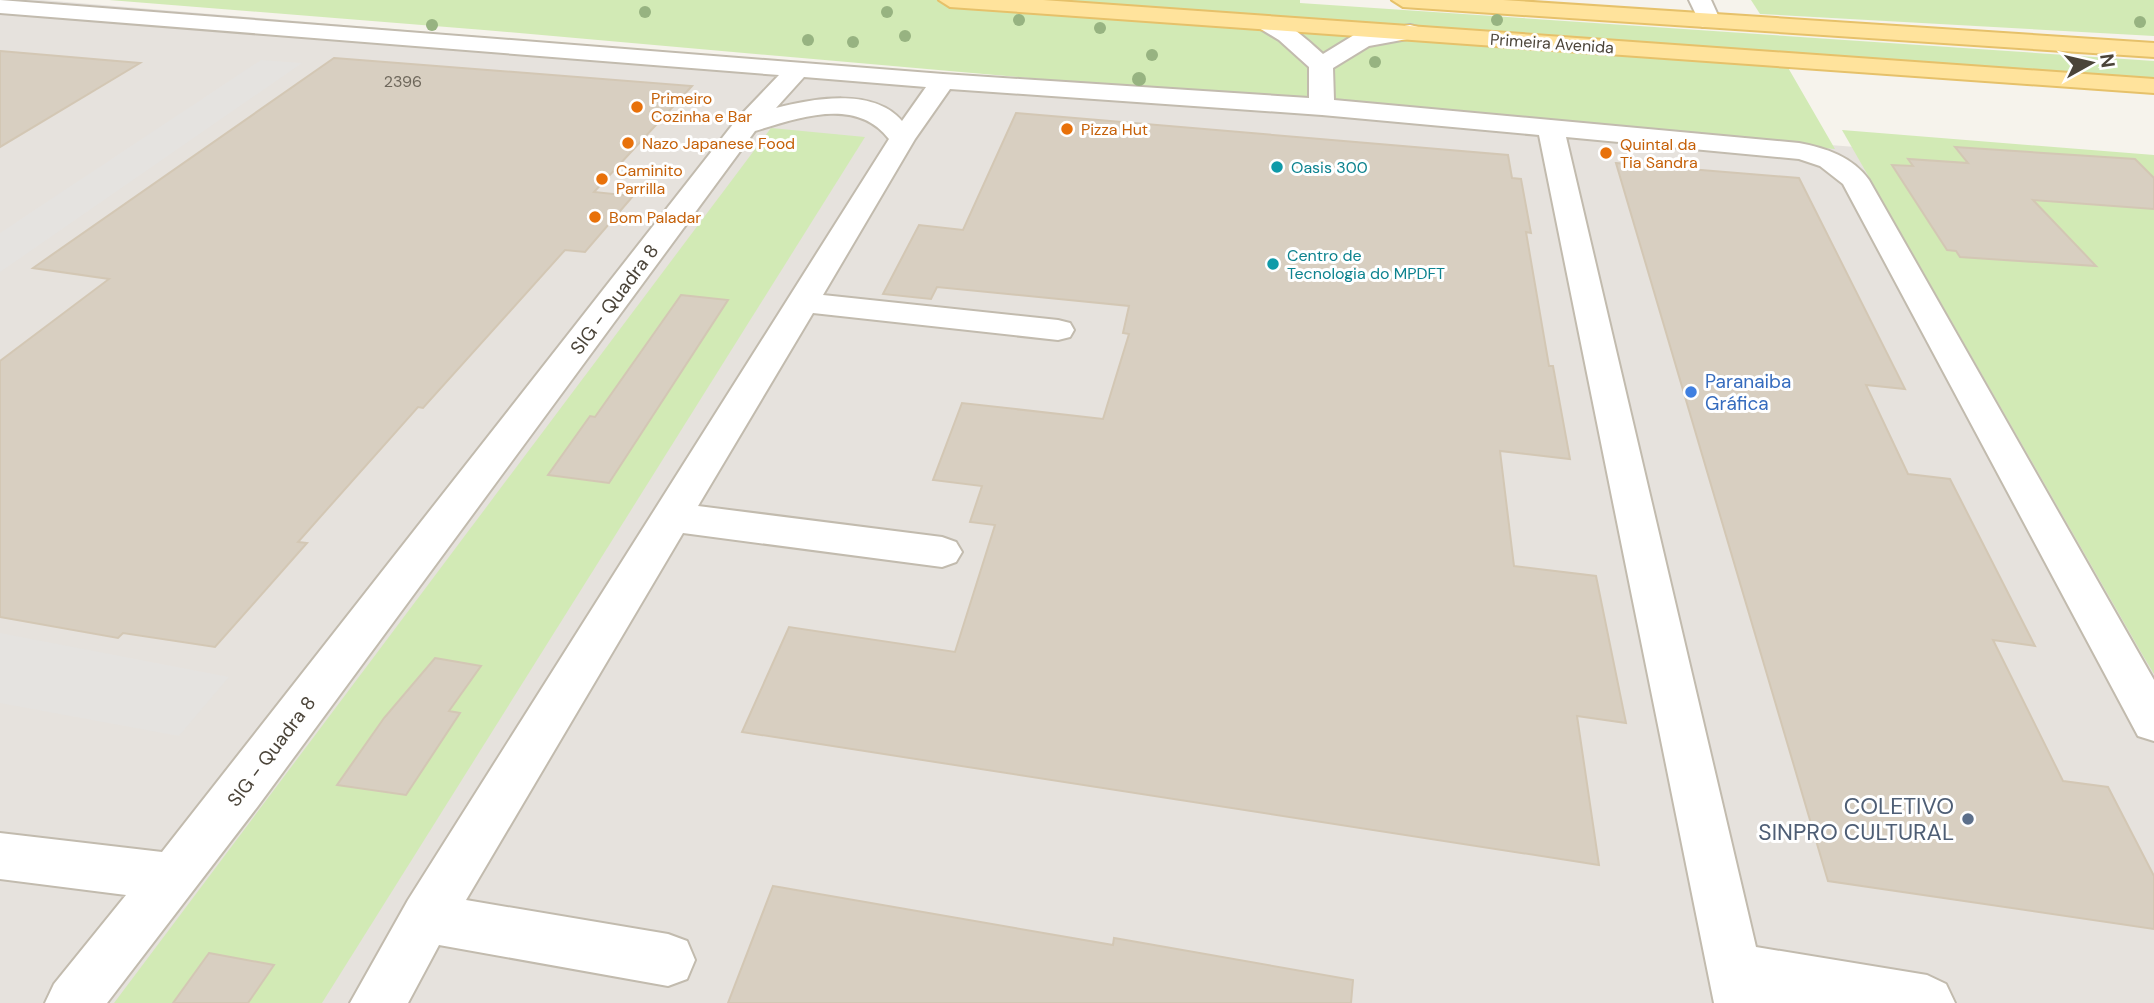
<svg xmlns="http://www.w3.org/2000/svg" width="2154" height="1003" viewBox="0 0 2154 1003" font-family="'DM Sans',sans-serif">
<rect width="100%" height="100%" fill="#f6f3ec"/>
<polygon fill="#e6e2dd" points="0,0 42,0 1322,106 2154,170 2154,1003 0,1003"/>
<g fill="#d2eab5">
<polygon points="109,0 1300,0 1300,3 2154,61 2154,79 1779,52 1835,149 484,30"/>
<polygon points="1751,0 2154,0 2154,36 1760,14"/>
<polygon points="771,128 865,137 322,1003 114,1003"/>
<polygon points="1842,130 2154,155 2154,674 2142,654"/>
</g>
<g fill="#e5e3e0">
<polygon points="261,60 302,63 0,272 0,233"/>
<polygon points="0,633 229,677 179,736 0,703"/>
</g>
<g fill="#d8cfc1" stroke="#d3c7b4" stroke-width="2">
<polygon points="0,51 140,63 0,147"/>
<polygon points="334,58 692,86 594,192 633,196 585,252 565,250 423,408 418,407 298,542 307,543 215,647 123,633 118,638 0,617 0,361 109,279 33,268"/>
<polygon points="1016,113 1508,155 1512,178 1521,179 1531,233 1526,232 1549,366 1553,366 1570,459 1500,451 1514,566 1596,576 1626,723 1577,716 1599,865 742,732 789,627 955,652 995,525 970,522 982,486 933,480 962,403 1103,419 1129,334 1123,333 1129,306 937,287 931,299 883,294 919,225 963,230"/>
<polygon points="1955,147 2135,159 2154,178 2154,209 2033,200 2096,266 1960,257 1956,251 1947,250 1892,165 1913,166 1908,159 1968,163"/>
<polygon points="1616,163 1799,178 1905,389 1866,385 1908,474 1950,479 2035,646 1993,640 2063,781 2108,787 2154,876 2154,929 1828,881"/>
<polygon points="681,295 728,300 609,483 548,475 590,416 595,417"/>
<polygon points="435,658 481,666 449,711 460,713 406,795 337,785 384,718"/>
<polygon points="773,886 1113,945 1114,938 1353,980 1351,1003 728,1003"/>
<polygon points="209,953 274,965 248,1003 173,1003"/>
</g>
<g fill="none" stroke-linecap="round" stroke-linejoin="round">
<g stroke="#c2bbae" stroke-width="4">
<g id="minor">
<path d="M0 0 943 74 1309 98V67L1279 40 1249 22 1252 17C1278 11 1305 38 1323 54L1354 35 1410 25 1418 27 1422 32 1418 37 1369 46 1333 68 1334 100 1799 143C1826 148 1853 157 1869 180L2154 680V741L2138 736 1843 184 1820 166 1799 159 1566 137 1756 947 1927 975 1946 984 1955 1003H1714L1539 135 1322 115 950 89 915 139 823 295 1058 320 1070 323 1074 330 1070 337 1058 340 813 313 698 506 942 537 956 542 962 552 956 562 942 567 683 533 466 900 668 934 687 941 695 960 687 979 668 986 439 945 408 1003H350L408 900 889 139C856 96 798 118 755 131L258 806 107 1003H45L54 984 126 895 0 879V833L162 852 737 119 779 75 0 13ZM804 77 926 87 902 121C873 87 812 99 776 108Z"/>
<polygon points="1689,0 1711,0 1721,22 1718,27 1702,27"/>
</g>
</g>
<g stroke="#e6c16a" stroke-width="4">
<g id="major">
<polygon points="939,0 1043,0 2154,79 2154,93 950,7"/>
<polygon points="1392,0 1503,0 2154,43 2154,57 1403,7"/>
</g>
</g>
<use href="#minor" fill="#fff" fill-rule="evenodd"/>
<use href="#major" fill="#ffe39c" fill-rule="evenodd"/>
</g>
<g fill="#97b381">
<circle cx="645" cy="12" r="6"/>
<circle cx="887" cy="12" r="6"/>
<circle cx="1019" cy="20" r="6"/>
<circle cx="1497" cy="20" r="6"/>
<circle cx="2140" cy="22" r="6"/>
<circle cx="432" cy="25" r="6"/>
<circle cx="1100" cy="28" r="6"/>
<circle cx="905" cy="36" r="6"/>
<circle cx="808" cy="40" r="6"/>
<circle cx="853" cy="42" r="6"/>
<circle cx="1152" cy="55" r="6"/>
<circle cx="1375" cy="62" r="6"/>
<circle cx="1139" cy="79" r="7"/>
</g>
<g fill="#e8710a" stroke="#fff" stroke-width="2.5">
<circle cx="637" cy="107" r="7"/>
<circle cx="1067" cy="129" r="7"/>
<circle cx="628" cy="143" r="7"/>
<circle cx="1606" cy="153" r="7"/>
<circle cx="602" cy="179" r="7"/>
<circle cx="595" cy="217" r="7"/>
</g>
<g fill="#0f9aa8" stroke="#fff" stroke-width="2.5">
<circle cx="1277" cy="167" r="7"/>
<circle cx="1273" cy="264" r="7"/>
</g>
<circle fill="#3f7fe0" stroke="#fff" stroke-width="2.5" cx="1691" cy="392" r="7"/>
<circle fill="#5c6f8a" stroke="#fff" stroke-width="2.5" cx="1968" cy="819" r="7"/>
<g text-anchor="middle" stroke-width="6" stroke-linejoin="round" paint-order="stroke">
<g font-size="16" fill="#4b4439" stroke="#fff">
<text transform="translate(1552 43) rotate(4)" y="6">Primeira Avenida</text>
</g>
<g font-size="16" fill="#6e675b">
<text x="403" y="87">2396</text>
</g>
<g font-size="16" fill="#c56008" stroke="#fff" text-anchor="start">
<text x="651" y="104">Primeiro<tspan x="651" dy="18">Cozinha e Bar</tspan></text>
<text x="1081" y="135">Pizza Hut</text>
<text x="642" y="149">Nazo Japanese Food</text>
<text x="1620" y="150">Quintal da<tspan x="1620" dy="18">Tia Sandra</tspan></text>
<text x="616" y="176">Caminito<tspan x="616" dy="18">Parrilla</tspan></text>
<text x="609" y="223">Bom Paladar</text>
</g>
<g font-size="16" fill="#0d838f" stroke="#fff" text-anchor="start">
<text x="1291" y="173">Oasis 300</text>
<text x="1287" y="261">Centro de<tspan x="1287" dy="18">Tecnologia do MPDFT</tspan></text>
</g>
<g font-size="19" fill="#4b4439" stroke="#fff">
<text transform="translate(614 299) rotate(-53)" y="7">SIG - Quadra 8</text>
<text transform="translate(271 751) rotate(-53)" y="7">SIG - Quadra 8</text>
</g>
<g font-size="19" fill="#366cbe" stroke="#fff" text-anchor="start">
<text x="1705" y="388">Paranaiba<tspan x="1705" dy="22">Gráfica</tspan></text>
</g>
<g font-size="23" fill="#4e5e75" stroke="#fff" text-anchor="end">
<text x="1954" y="814">COLETIVO<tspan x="1954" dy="26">SINPRO CULTURAL</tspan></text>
</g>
</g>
<g transform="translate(2091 63) rotate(82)" stroke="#ffffff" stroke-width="5" paint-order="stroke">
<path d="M0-5L12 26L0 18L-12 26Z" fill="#4b4439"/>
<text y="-10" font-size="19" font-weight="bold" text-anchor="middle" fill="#4b4439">N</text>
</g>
</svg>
